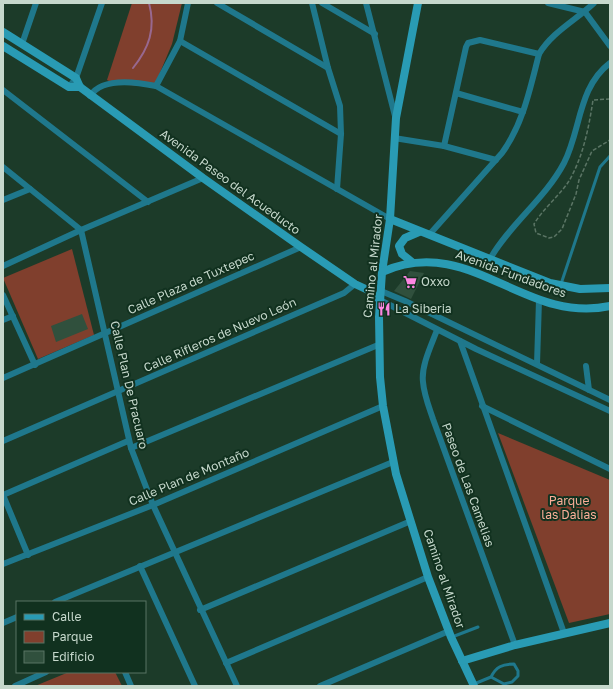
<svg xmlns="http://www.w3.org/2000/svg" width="613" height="689" viewBox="0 0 613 689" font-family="'Golos Text',sans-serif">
<rect width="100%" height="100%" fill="#1c3b29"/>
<g fill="#803f2d">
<polygon points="132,3 182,3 172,44 154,87 115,84 107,80"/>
<polygon points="72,249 94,335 38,359 3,278"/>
<polygon points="498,433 610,480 610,614 569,623"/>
<polygon points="69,672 115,672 122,686 35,686"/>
</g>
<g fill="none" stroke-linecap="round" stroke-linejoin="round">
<path stroke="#98688f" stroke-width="2" d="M133 68C149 48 156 29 149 3"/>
</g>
<g fill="#30503d">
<polygon points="410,271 424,273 411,299 394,291"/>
<polygon points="82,314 88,329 56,342 51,326"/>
</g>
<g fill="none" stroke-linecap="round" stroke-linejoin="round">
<path stroke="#5b7565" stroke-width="1.5" stroke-dasharray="4 2" stroke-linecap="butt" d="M610 99 593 100C589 127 583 157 569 181 560 195 543 209 534 224L536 233 549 238 554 237 562 229 576 194 579 180 592 151 610 140"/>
<g stroke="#1f788c" stroke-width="3">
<polyline points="561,284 600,167 610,156"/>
<polyline points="452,637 478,627"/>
<path d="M474 684 491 677 504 684 512 682 518 676V671L514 664C502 664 496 667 491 677"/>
</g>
<g stroke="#1f788c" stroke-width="6">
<polyline points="217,3 328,68"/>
<polyline points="312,3 328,68 340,106 341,134 337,189"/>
<polyline points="322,3 375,34"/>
<polyline points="366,3 395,116"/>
<polyline points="548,3 585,12 610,46"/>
<polyline points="180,41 341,134"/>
<polyline points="22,44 36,3"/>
<polyline points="156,86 390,219"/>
<polyline points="69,87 76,78 102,3"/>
<polyline points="3,90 148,202"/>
<polyline points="456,93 523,112"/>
<path d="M90 96C102 77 137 82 156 86L180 41 188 3"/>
<polyline points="394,138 444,146 496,160"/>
<polyline points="444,146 466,47 468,43 480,40 539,54"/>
<polyline points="3,167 81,230 131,448 153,505 237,686"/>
<polyline points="3,200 30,189"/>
<path d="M429 235 502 153C523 124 530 89 539 54 552 32 576 20 594 3"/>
<path d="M490 259C510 224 545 199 564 163 581 130 578 87 610 63"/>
<polyline points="3,266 81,230 203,178"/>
<polyline points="381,291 405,301 610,400"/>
<polyline points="3,295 35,365"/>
<polyline points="380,300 476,349 610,411"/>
<polyline points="3,320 13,316"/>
<path d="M437 330C431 346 421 366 423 382 424 395 429 407 433 419L515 645"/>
<polyline points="460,341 564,633"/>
<polyline points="537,364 539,300"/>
<polyline points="586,366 589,390"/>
<polyline points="3,378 301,247"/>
<polyline points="482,406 610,469"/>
<polyline points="3,441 344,293 355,284"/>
<polyline points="131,448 378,345"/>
<polyline points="3,495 128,441"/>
<polyline points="3,495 28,555"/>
<polyline points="3,564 153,505 383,406"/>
<polyline points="140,566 195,686"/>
<polyline points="55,602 393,462"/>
<polyline points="200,610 411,521"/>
<polyline points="3,623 17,617"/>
<polyline points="226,663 428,577"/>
<polyline points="125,672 131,686"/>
<polyline points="15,686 46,672"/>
<polyline points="320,686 449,631"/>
</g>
<g stroke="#299bb4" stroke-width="8">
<polyline points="418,3 396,118 390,219 382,272 379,317 380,377 383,406 396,474 428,577 451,637 474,686"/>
<polyline points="3,32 76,78 80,87 203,178 301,247 355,284 370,291 380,300"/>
<polyline points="3,46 69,87 80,87"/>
<polyline points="390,219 550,283 580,289 610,288"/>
<polyline points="412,262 402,254 399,246 405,238 419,232"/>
<path d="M382 272C470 233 524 325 610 306"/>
<polyline points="462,661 515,645 610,623"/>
</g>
</g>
<defs>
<g id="supermarket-bare" transform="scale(1.08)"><path d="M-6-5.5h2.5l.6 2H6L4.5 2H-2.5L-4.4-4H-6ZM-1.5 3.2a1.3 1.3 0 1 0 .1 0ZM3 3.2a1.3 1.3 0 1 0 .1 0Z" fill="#fd86e2" stroke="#11311f" stroke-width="2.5" paint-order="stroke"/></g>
<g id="restaurant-bare" transform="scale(1.08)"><path d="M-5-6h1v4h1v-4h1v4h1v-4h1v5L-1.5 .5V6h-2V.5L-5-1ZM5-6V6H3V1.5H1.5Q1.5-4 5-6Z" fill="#fd86e2" stroke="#11311f" stroke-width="2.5" paint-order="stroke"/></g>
</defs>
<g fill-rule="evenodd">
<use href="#supermarket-bare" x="410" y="282"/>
<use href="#restaurant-bare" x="384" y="309"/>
</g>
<g text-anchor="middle" stroke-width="4" stroke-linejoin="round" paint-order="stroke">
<g font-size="12" fill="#c6d8cc" stroke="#11311f">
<text transform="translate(230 182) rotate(36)" y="4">Avenida Paseo del Acueducto</text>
<text transform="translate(373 266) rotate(-84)" y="4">Camino al Mirador</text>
<text transform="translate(511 274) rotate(20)" y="4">Avenida Fundadores</text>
<text transform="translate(191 283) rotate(-24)" y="4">Calle Plaza de Tuxtepec</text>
<text transform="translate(220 335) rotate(-24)" y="4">Calle Rifleros de Nuevo León</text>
<text transform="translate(129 385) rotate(77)" y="4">Calle Plan De Pracuaro</text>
<text transform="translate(189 477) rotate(-23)" y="4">Calle Plan de Montaño</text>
<text transform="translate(468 485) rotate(70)" y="4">Paseo de Las Camelias</text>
<text transform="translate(444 579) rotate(71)" y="4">Camino al Mirador</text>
</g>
<g font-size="12" fill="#c6d8cc" stroke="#11311f" text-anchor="start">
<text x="421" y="286">Oxxo</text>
<text x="395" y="313">La Siberia</text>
</g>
<g font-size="12" fill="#fbae98" stroke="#11311f">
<text x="569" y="505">Parque<tspan x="569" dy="14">las Dalias</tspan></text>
</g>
</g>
<rect width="613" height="689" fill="none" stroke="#c6d8cc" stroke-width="8"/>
<rect x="16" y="601" width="130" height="72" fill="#11311f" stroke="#597464"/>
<rect x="24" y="614" width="20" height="6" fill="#299bb4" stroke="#597464"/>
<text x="52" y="621" font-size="12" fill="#c6d8cc">Calle</text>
<rect x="24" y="631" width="20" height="12" fill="#803f2d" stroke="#597464"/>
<text x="52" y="641" font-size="12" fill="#c6d8cc">Parque</text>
<rect x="24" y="651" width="20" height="12" fill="#30503d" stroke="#597464"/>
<text x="52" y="661" font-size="12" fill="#c6d8cc">Edificio</text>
</svg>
